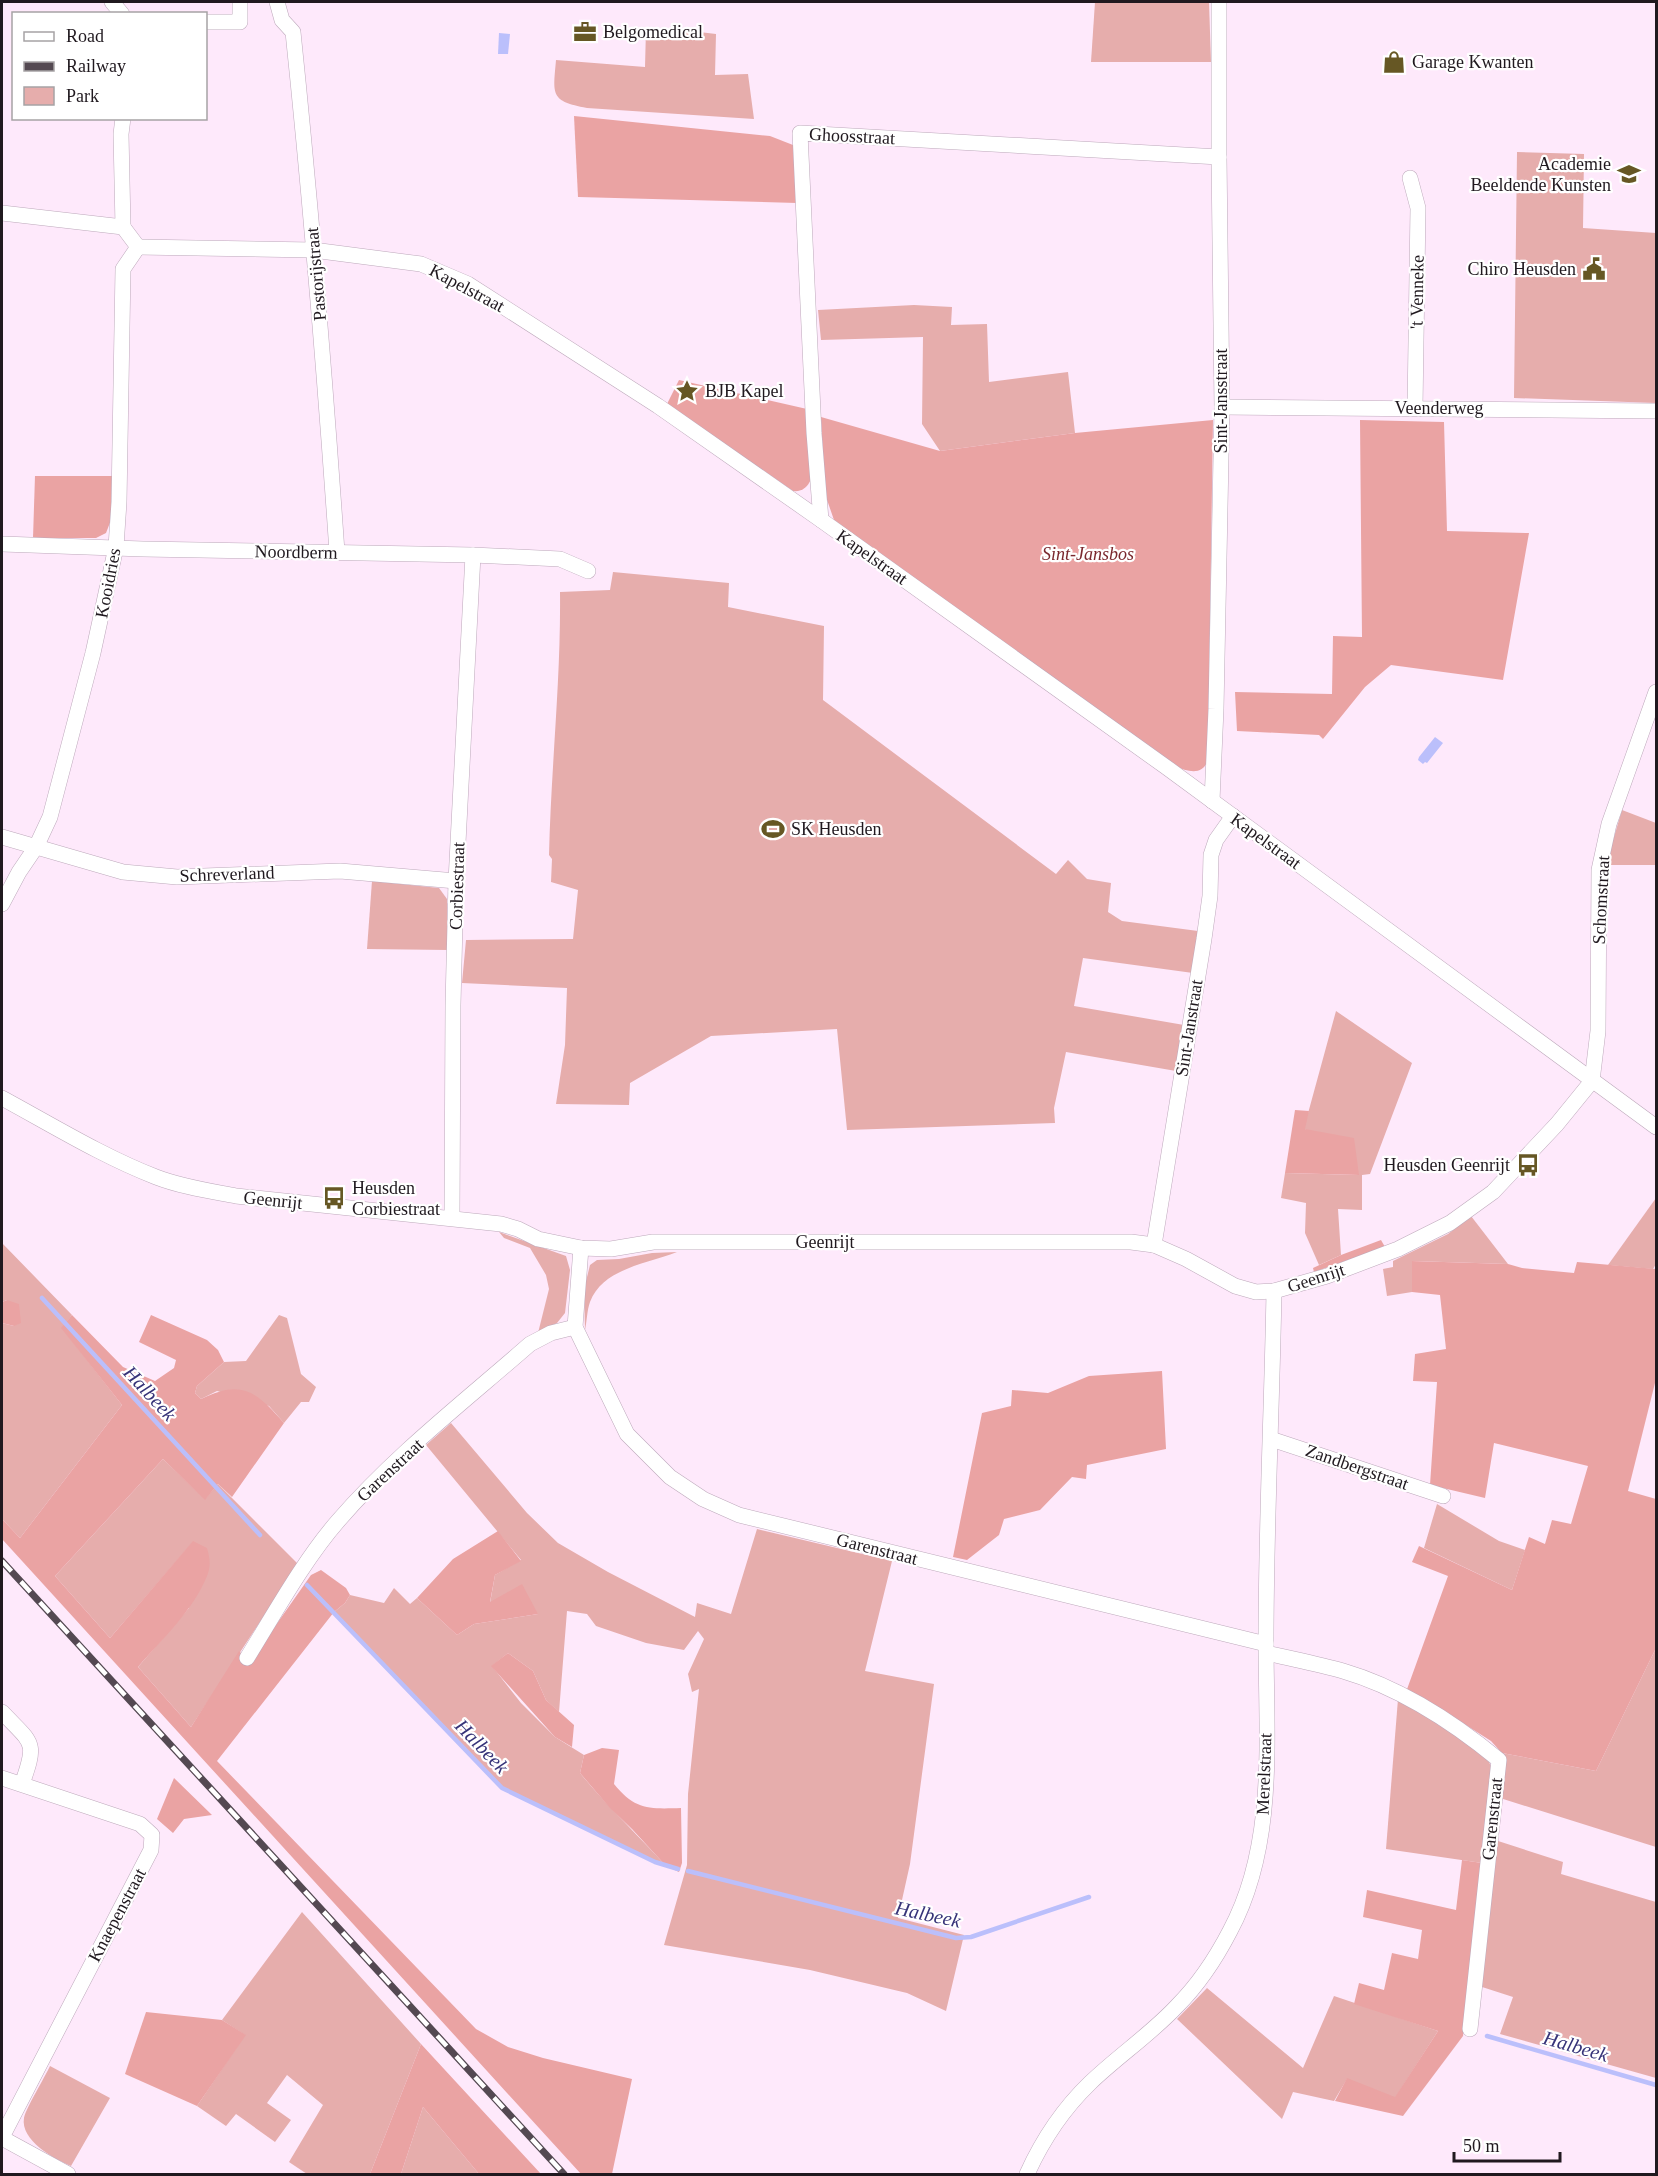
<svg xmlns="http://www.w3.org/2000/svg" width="1658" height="2176" viewBox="0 0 1658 2176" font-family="'Times New Roman',serif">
<rect width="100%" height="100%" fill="#fee9fb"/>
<g fill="#e6adac">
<polygon points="1095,2 1209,2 1211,62 1091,62"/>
<path d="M646 29H674L716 34 715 75 748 74 754 119 587 108C550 101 553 95 556 60L645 67Z"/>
<polygon points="1517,152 1584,154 1583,228 1656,233 1656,403 1514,398"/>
<polygon points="914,305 952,307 951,325 987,324 989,382 1068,372 1075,433 940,451 922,424 923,337 821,340 818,310"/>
<path d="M613 572 729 583 728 607 824 626 823 700 1056 874 1068 860 1087 879 1111 883 1108 912 1122 921 1198 931 1193 973 1083 958 1074 1006 1184 1025 1176 1071 1066 1052 1054 1108 1055 1123 847 1130 837 1029 711 1036 630 1083 629 1105 556 1104 565 1045 567 988 462 983 466 940 573 939 578 890 551 882 552 859 549 855C551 767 561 680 560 592L610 590Z"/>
<polygon points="1622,810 1656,823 1656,865 1608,865 1611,847"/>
<polygon points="372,881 439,888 447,899 448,950 367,949"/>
<polygon points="1336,1011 1412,1063 1370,1174 1362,1175 1362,1210 1338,1209 1341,1255 1319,1265 1305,1233 1306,1203 1281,1198 1285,1173 1358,1175 1304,1128"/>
<polygon points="1656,1198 1656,1264 1653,1269 1608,1265"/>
<polygon points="1471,1216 1508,1264 1412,1261 1412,1292 1387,1296 1383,1269 1393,1267 1393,1261 1448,1234"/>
<polygon points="499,1232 566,1256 570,1270 565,1313 557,1323 538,1333 549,1289 546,1275 530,1248 504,1238"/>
<polygon points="2,1243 72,1315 62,1328 122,1405 20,1538 2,1519 2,1323 14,1326 7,1300 2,1302"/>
<path d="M677 1252C647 1264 603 1268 590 1302 587 1310 587 1321 585 1330L584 1289 590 1265 597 1260 619 1259 652 1253Z"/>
<polygon points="279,1315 287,1318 301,1374 316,1387 309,1402 301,1402 284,1423 269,1406 217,1391 201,1399 195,1393 197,1386 224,1362 246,1361"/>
<path d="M451 1423 527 1513 558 1543 608 1572 695 1617 697 1603 731 1614 757 1529 892 1561 865 1671 934 1684 910 1864 898 1918 964 1935 946 2011 907 1993 810 1970 664 1945 687 1865 688 1794 699 1689 692 1692 688 1674 704 1639 698 1631 684 1650 646 1643 596 1626 587 1614 567 1611 559 1712 546 1700 533 1671 508 1653 492 1666 521 1703 555 1737 584 1755 580 1773C607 1806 638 1835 666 1866L527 1801 500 1786 334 1612 345 1603 350 1595 384 1603 394 1588 410 1604 417 1598 457 1635 474 1624 538 1614 490 1603 495 1575 521 1560 426 1445Z"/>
<polygon points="163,1459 205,1499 218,1484 298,1564 191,1727 138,1667 189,1608 193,1542 110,1638 55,1576"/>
<polygon points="1437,1504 1499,1541 1525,1550 1512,1590 1424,1548"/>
<polygon points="1656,1648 1656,1847 1500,1798 1502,1753 1596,1771"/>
<polygon points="1398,1699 1482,1749 1491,1766 1482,1863 1386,1849"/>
<polygon points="1495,1840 1563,1862 1561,1874 1656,1902 1656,2078 1500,2034 1513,1997 1479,1986"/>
<polygon points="302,1912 421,2044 370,2174 307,2174 289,2162 323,2105 287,2075 267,2103 291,2120 275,2142 236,2114 226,2126 197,2106 245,2035 222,2020"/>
<polygon points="1207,1988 1303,2068 1334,1996 1438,2031 1395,2098 1347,2079 1334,2101 1293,2092 1282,2119 1177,2019"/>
<path d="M50 2066 110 2098 71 2166C54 2159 20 2140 24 2118 26 2108 45 2077 50 2066Z"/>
<polygon points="423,2107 479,2174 401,2174"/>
</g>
<g fill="#eaa3a3">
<polygon points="574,116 770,136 793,145 797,203 578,197"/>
<path d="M679 380 807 409 811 479C808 487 802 492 793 491L667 404Z"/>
<path d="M821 417 940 451 1075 433 1213 420 1208 759C1204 776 1188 772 1175 766L834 520 825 494Z"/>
<polygon points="1360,420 1444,422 1447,531 1529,533 1503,680 1391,665 1365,687 1323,739 1319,735 1237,731 1235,692 1332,694 1333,636 1362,637"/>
<polygon points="35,476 113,476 111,520 106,533 96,538 33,538"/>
<polygon points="1295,1110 1309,1111 1305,1129 1354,1138 1359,1175 1285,1173"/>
<polygon points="1381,1240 1385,1247 1314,1272 1313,1268 1341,1255"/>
<polygon points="1412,1261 1508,1264 1522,1268 1574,1273 1577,1262 1656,1269 1656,1379 1628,1491 1656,1499 1656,1648 1596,1771 1502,1753 1491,1741 1447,1713 1406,1692 1448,1576 1412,1562 1419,1546 1512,1590 1529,1537 1545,1544 1552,1520 1571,1524 1588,1466 1494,1443 1485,1498 1430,1485 1437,1382 1413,1381 1415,1354 1446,1349 1440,1295 1412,1292"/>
<polygon points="7,1300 19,1304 21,1323 14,1326 2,1323 2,1302"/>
<path d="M72 1315 123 1367 155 1381 174 1368 176 1360 139 1342 151 1315 207 1340 218 1350 224 1362 197 1386 195 1393 201 1399C242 1379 256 1391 284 1423L232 1497 218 1484 205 1500 163 1459 55 1576 110 1638 193 1541 207 1548C210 1558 211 1567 207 1576 193 1611 162 1639 138 1667L191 1727 239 1651 250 1662 311 1575 321 1570 346 1588 350 1595 345 1603 334 1612 217 1761 476 2029 508 2047 543 2058 632 2079 612 2174H581L2 1539V1519L20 1538 122 1405 61 1328Z"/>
<polygon points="1162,1371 1166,1449 1087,1465 1086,1479 1072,1477 1040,1510 1004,1519 999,1535 967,1560 953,1557 982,1413 1011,1406 1012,1390 1048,1393 1089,1376"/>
<polygon points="498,1531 521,1561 495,1575 490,1602 522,1584 538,1614 474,1624 457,1635 417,1598 453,1559"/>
<polygon points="508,1653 533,1671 546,1700 574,1725 572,1747 555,1737 491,1666"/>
<path d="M602 1748 619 1750 614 1784C635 1810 649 1809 681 1808L682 1863 679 1872 666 1866 632 1829 610 1808 580 1773 584 1755Z"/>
<polygon points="174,1778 212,1815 184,1819 173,1833 157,1819"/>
<polygon points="1462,1860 1482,1863 1463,2036 1403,2116 1335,2101 1347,2078 1395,2097 1438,2031 1354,2004 1359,1983 1384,1990 1392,1953 1418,1959 1422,1930 1363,1917 1367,1890 1456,1910"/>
<polygon points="146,2012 222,2020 246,2035 197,2106 125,2074"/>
<polygon points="421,2044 541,2174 479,2174 423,2107 401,2174 370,2174"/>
</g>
<g fill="#bbbffb">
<polygon points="499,33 510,34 508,54 498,54"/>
<polygon points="1435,737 1443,743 1427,763 1425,762 1423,764 1418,760 1419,757"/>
</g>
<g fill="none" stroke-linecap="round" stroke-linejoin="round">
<g stroke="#bbbffb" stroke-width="4.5">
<polyline points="42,1298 260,1535"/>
<polyline points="307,1585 502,1788 655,1862 678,1869"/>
<polyline points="688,1871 956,1938 971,1937 1089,1897"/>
<polyline points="1487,2036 1656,2085"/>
</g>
<g stroke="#bda9bb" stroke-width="16">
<g id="minor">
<polyline points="112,2 122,14"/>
<path d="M277 2 282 20 293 32C311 205 325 378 337 552"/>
<polyline points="206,22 240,22 240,2"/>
<polyline points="1410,178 1418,208 1415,408"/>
<polyline points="2,213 123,227 138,247"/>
<polyline points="123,227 121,134 123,118"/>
<polyline points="138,247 313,250 421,264 468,284 658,406 821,520 1166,767 1656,1127"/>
<polyline points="1222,407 1656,411"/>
<polyline points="821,520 814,433 800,133 1219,157"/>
<polyline points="2,544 143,549 473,555 560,559 588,571"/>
<polyline points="1212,801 1216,709 1222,407 1219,157 1219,2"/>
<polyline points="2,837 123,872 177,877 340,871 456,881"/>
<polyline points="2,904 19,872 36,847 50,817 93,653 116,547 119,502 123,269 138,247"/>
<polyline points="1592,1081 1598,1031 1599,870 1609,824 1656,692"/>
<path d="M2 1098C52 1125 102 1156 156 1177 182 1187 210 1191 236 1196L501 1224 518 1229 538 1239 581 1248 611 1249 653 1242H1131L1154 1245 1186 1259 1235 1286 1256 1292 1274 1291 1327 1276 1398 1249 1450 1223 1493 1192 1557 1124 1592 1081"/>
<polyline points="452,1218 453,1005 456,881 473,555"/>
<polyline points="1154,1245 1204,939 1210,896 1211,855 1216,840 1233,816"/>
<polyline points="581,1248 575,1327 627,1434 670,1477 703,1499 739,1515 1266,1644"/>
<polyline points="1271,1439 1443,1496"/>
<path d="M1267 1653C1292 1659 1318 1664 1343 1671 1401 1688 1453 1722 1499 1760L1470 2029"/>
<path d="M247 1658C275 1613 304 1560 338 1521 395 1455 465 1401 530 1344L551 1333 575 1327"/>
<path d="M2 1712C32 1744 38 1740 22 1784"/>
<polyline points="2,1778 140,1824 152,1835 151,1850 2,2137"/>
<polyline points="2,2138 68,2174"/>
<path d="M1027 2174C1042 2141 1063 2109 1090 2083 1118 2056 1151 2034 1177 2006 1198 1985 1216 1958 1230 1931 1277 1844 1266 1736 1266 1641 1266 1524 1272 1408 1274 1291"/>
</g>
</g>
<use href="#minor" stroke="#fff" stroke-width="15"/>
<g stroke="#544952" stroke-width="7">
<polyline id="rail" points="2,1561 564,2174"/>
</g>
<use href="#rail" stroke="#fff" stroke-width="4.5" stroke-dasharray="14" stroke-linecap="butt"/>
</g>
<defs>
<g id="office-bare" transform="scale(1.8)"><path d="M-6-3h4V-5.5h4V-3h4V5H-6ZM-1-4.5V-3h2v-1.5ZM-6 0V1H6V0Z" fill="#665724" stroke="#fff" stroke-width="2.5" paint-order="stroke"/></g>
<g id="shop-bare" transform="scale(1.8)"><path d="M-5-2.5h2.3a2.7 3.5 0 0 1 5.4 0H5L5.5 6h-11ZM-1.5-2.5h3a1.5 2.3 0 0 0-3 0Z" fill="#665724" stroke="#fff" stroke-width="2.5" paint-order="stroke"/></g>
<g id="university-bare" transform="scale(1.8)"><path d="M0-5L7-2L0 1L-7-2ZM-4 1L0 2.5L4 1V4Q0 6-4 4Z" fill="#665724" stroke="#fff" stroke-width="2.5" paint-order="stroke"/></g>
<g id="civic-bare" transform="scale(1.8)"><path d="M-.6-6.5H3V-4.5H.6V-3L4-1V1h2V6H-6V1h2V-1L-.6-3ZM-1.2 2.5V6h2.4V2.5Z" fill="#665724" stroke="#fff" stroke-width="2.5" paint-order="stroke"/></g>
<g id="sight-bare" transform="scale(1.8)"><path d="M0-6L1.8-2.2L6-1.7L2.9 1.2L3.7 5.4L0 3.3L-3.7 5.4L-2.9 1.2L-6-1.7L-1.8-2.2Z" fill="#665724" stroke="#fff" stroke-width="2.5" paint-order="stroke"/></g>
<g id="stadium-bare" transform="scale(1.8)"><path d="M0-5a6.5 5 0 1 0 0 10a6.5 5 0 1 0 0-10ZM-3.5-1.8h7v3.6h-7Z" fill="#665724" stroke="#fff" stroke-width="2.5" paint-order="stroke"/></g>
<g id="bus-bare" transform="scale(1.8)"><path d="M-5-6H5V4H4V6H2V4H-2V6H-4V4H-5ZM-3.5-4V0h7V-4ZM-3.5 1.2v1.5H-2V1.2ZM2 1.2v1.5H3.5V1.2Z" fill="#665724" stroke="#fff" stroke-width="2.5" paint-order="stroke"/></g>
</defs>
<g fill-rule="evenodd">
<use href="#office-bare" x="585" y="32"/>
<use href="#shop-bare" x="1394" y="62"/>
<use href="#university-bare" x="1629" y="174"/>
<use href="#civic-bare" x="1594" y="269"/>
<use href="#sight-bare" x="687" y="391"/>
<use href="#stadium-bare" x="773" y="829"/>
<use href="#bus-bare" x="1528" y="1165"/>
<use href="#bus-bare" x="334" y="1198"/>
</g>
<g text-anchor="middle" stroke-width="4.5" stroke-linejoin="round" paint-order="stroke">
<g font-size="18" fill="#20191f" stroke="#fff" text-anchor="start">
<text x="603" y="38">Belgomedical</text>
<text x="1412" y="68">Garage Kwanten</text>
<text x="1611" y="170" text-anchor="end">Academie<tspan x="1611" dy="21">Beeldende Kunsten</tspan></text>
<text x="1576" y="275" text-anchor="end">Chiro Heusden</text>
<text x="705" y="397">BJB Kapel</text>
<text x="791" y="835">SK Heusden</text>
<text x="1510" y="1171" text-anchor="end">Heusden Geenrijt</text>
<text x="352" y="1194">Heusden<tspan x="352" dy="21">Corbiestraat</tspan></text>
</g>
<g font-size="18" fill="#20191f" stroke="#fff">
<text transform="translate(852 136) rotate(3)" y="6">Ghoosstraat</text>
<text transform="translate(316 274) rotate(-95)" y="6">Pastorijstraat</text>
<text transform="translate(467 288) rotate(28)" y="6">Kapelstraat</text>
<text transform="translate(1417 292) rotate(-89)" y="6">'t Venneke</text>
<text transform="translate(1221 401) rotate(-90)" y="6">Sint-Jansstraat</text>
<text x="1439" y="414">Veenderweg</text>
<text transform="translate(296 552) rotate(1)" y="6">Noordberm</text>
<text transform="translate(872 557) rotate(35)" y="6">Kapelstraat</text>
<text transform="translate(108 583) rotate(-79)" y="6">Kooidries</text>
<text transform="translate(1266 841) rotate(36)" y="6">Kapelstraat</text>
<text transform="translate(227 874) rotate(-2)" y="6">Schreverland</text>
<text transform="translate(457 886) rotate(-88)" y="6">Corbiestraat</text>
<text transform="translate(1601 900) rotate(-87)" y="6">Schomstraat</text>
<text transform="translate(1189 1028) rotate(-81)" y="6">Sint-Janstraat</text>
<text transform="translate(273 1200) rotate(6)" y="6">Geenrijt</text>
<text x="825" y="1248">Geenrijt</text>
<text transform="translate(1316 1278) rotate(-18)" y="6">Geenrijt</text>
<text transform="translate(1357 1467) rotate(19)" y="6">Zandbergstraat</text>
<text transform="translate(390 1470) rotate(-43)" y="6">Garenstraat</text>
<text transform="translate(877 1549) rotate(14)" y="6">Garenstraat</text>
<text transform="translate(1264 1774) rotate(-88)" y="6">Merelstraat</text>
<text transform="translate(1492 1819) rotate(-84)" y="6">Garenstraat</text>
<text transform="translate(117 1915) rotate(-62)" y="6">Knaepenstraat</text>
</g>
<g font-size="18" font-style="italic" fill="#7a282e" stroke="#fff">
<text x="1088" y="560">Sint-Jansbos</text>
</g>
<g font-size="20" font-style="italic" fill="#373479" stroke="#fff">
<text transform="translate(150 1393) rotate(47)" y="7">Halbeek</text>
<text transform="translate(482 1746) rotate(46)" y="7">Halbeek</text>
<text transform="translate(928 1914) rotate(12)" y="7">Halbeek</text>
<text transform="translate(1576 2046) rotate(16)" y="7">Halbeek</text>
</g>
</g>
<rect width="1658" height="2176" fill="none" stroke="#20191f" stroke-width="6"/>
<rect x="12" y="12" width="195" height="108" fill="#ffffff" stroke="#a6a3a5" stroke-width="1.5"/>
<rect x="24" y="32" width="30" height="9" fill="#ffffff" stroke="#a6a3a5" stroke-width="1.5"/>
<text x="66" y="42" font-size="18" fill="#20191f">Road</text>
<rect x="24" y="62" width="30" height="9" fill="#544952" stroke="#a6a3a5" stroke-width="1.5"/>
<text x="66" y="72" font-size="18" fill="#20191f">Railway</text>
<rect x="24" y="87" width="30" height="18" fill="#e6adac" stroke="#a6a3a5" stroke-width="1.5"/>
<text x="66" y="102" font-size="18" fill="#20191f">Park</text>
<path d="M1454 2152v9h106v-9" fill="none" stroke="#20191f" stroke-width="3"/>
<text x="1463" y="2152" font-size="18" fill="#20191f" stroke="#ffffff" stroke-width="4.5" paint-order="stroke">50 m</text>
</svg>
